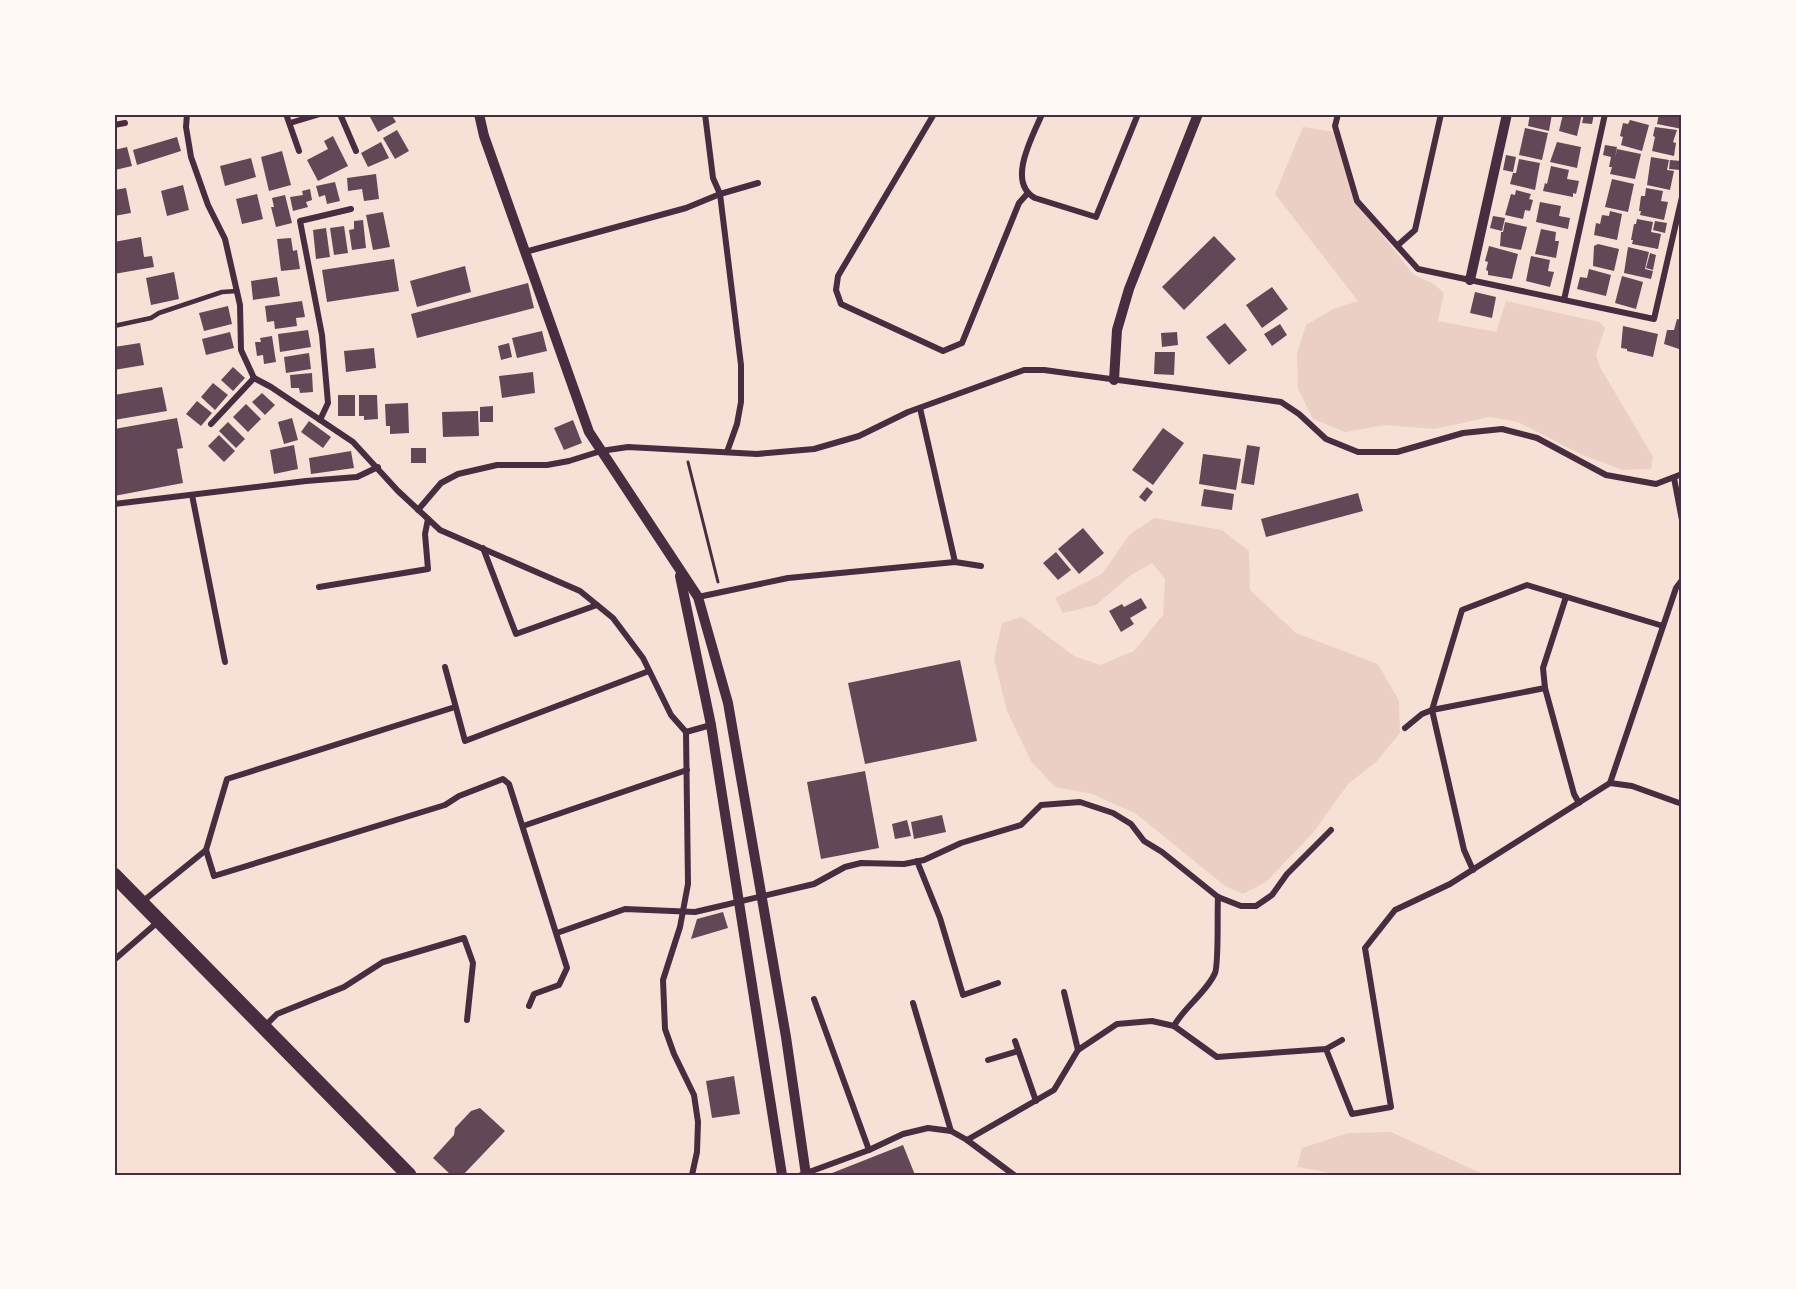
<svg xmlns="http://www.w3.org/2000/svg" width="1796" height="1289" viewBox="0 0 1796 1289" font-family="Karla,sans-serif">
<rect width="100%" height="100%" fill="#f7e1d7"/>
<g fill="#ebcfc5">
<polygon points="1303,127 1335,132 1355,201 1414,275 1434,284 1444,293 1438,321 1496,332 1506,301 1599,322 1605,328 1596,355 1600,367 1653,457 1651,469 1623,470 1582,455 1518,422 1490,417 1434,429 1385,425 1345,432 1313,419 1298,389 1297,353 1306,325 1333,309 1358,301 1275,194"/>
<polygon points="1154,518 1222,530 1249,551 1250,590 1296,633 1378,664 1399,701 1400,733 1376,762 1348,784 1313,833 1266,882 1243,894 1225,886 1135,813 1092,794 1055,787 1031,761 1007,711 994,659 1002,623 1022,617 1074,656 1100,665 1134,651 1163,615 1165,579 1152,563 1131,575 1096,605 1063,613 1055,598 1102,574 1129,535"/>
<polygon points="1391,1132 1485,1175 1330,1175 1326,1172 1297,1167 1302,1148 1348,1133"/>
</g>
<g fill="#644757">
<polygon points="376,114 391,114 396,122 378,132 370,117"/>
<polygon points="1530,114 1552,114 1549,131 1528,126"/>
<polygon points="1563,114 1582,114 1577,136 1559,131"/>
<polygon points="1584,114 1594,114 1592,124 1582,123"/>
<polygon points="1659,114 1682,114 1682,129 1657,124"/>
<polygon points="1630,120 1649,125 1642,151 1621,145 1623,137 1620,136 1623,123 1628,124"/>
<polygon points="1655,127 1677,130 1673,142 1676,143 1674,156 1652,151 1655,137 1653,136"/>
<polygon points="1525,128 1548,133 1542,160 1519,155"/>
<polygon points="397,130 409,151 395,159 383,138"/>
<polygon points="333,136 348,166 318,181 307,160 328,149 324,141"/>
<polygon points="177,137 181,151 137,165 133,150"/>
<polygon points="381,142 389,158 368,167 361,153"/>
<polygon points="1557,142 1581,147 1577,168 1550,162"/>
<polygon points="1605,145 1617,147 1615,158 1617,149 1641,154 1635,179 1610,174 1612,167 1609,167 1611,157 1603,155"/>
<polygon points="127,147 132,166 115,170 114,150"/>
<polygon points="282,151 291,185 269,191 261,157"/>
<polygon points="1506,155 1516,157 1513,172 1503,170"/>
<polygon points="1651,157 1669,160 1667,170 1674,171 1670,190 1647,185"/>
<polygon points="251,158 256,177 225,186 220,166"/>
<polygon points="1519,159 1540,163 1535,190 1510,184 1513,173 1516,173"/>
<polygon points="1670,160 1681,161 1680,170 1669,169"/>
<polygon points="1551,166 1569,170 1567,179 1579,181 1576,194 1573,193 1573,197 1543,191 1545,183 1547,184"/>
<polygon points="376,174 379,199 364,201 362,189 348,191 347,178"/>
<polygon points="1612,179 1634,184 1628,212 1605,207"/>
<polygon points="335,182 340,201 327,204 325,195 319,197 316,186"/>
<polygon points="183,185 189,210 167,216 161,191"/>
<polygon points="126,188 131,213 114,216 114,190"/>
<polygon points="1646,188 1663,191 1661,201 1668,202 1664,220 1640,215 1641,211 1639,211 1641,196 1645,196"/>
<polygon points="310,189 312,200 306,202 308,207 293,211 290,197 303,195 302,191"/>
<polygon points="1516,190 1531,194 1529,199 1533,200 1530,211 1525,210 1523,219 1505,215 1511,194 1515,195"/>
<polygon points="257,194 263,219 242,224 236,199"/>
<polygon points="285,195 292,223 276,227 271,207 274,207 272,198"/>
<polygon points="1540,202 1561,206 1559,216 1570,218 1568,229 1536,222"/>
<polygon points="1610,211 1622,214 1617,240 1594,235 1596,223 1600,224 1602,215 1609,216"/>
<polygon points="383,212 390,247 373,250 366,215"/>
<polygon points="1493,216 1505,218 1502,231 1490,228"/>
<polygon points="1637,219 1653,222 1651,232 1661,234 1658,249 1632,244 1633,240 1631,240 1634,224 1636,224"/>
<polygon points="363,220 366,248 352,250 349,230 354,229 354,221"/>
<polygon points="1655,221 1667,223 1665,233 1653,230"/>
<polygon points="1505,222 1527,227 1521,250 1500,246 1501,232 1503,232"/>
<polygon points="344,226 348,253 334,255 330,228"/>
<polygon points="326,228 330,257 316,259 313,230"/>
<polygon points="1541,229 1556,232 1555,241 1559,241 1556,258 1535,254"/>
<polygon points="1214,236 1236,259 1184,310 1162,287"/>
<polygon points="141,237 144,257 152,256 154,267 114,274 114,242"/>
<polygon points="291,238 293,251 297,250 300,269 281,271 277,239"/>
<polygon points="1598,244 1619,249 1614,271 1593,266 1594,246"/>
<polygon points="1489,246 1518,254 1512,279 1488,275 1488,271 1486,270 1488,262 1485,261"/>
<polygon points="1628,247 1649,252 1645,269 1653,271 1651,279 1624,273"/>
<polygon points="1650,253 1656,255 1653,270 1646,268"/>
<polygon points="1531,256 1550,260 1548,271 1554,272 1550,287 1526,281"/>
<polygon points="394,259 399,291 327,302 322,270"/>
<polygon points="465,266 471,292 417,307 410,281"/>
<polygon points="1589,269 1611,275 1606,296 1577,289 1580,277 1587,278"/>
<polygon points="174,272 179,299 151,305 146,278"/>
<polygon points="1622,276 1643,282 1636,309 1615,303"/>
<polygon points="277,277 280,296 253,300 251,281"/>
<polygon points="528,283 534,308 417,338 411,314"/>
<polygon points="1272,287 1288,309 1262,328 1246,305"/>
<polygon points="1475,292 1496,297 1492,318 1470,313"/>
<polygon points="302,301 305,317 296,318 297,326 275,329 274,321 267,322 265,306"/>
<polygon points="228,306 232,324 204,331 199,313"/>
<polygon points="1677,319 1682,320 1682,350 1664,344 1667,330 1674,330"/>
<polygon points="1225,323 1247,350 1229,365 1206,337"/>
<polygon points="1280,324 1287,335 1272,346 1264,334"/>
<polygon points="1623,326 1658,334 1653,357 1627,351 1627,349 1621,348"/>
<polygon points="308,330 311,347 280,352 278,334"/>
<polygon points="542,331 547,351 517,358 512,338"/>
<polygon points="230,332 234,348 206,355 202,339"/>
<polygon points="1177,332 1178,345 1162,347 1161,333"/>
<polygon points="272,336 276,362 264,364 263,355 257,356 255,342 261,342 260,338"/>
<polygon points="140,343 144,365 114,370 114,347"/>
<polygon points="509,343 512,357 501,360 498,346"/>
<polygon points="374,348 376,368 346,372 344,351"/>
<polygon points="1155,352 1175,352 1174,375 1154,374"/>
<polygon points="309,353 311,369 286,373 284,357"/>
<polygon points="233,367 245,378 233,391 221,380"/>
<polygon points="533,372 535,393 502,398 499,376"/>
<polygon points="312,373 313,392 300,393 299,388 291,388 290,375"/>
<polygon points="213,383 228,395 215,410 201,397"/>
<polygon points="162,387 167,411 114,420 114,395"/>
<polygon points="262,393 275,405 265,415 252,402"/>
<rect x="338" y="395" width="17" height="21"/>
<polygon points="359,395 377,395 378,419 364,420 364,416 359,416"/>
<polygon points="197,401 212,413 201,426 186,414"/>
<polygon points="408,403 409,433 390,434 390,426 386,426 385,404"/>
<polygon points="246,404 261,419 248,432 233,417"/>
<polygon points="493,406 493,422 480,422 480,407"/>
<polygon points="478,411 479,436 443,437 442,412"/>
<polygon points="177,418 183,448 177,449 183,483 114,496 114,429"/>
<polygon points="292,418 298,440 284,444 278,422"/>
<polygon points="573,420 582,443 564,450 554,428"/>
<polygon points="309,421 331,437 323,448 301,432"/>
<polygon points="228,422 245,439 236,448 219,431"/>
<polygon points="1163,428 1184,443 1153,485 1132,470"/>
<polygon points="219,435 235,451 224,462 208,446"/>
<polygon points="294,445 298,469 274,474 270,450"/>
<polygon points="1247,445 1260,447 1254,485 1241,483"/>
<rect x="411" y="448" width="15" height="15"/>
<polygon points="351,451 354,468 311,474 309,458"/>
<polygon points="1203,454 1241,459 1236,490 1199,484"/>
<polygon points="1147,487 1153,492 1145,502 1139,497"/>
<polygon points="1204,489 1234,494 1232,510 1201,506"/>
<polygon points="1358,493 1363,511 1266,537 1261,519"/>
<polygon points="1083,528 1104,553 1079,574 1058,549"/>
<polygon points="1056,552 1071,570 1058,580 1043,563"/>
<polygon points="1141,598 1147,608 1130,618 1134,624 1121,632 1109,611 1122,604 1124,607"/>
<polygon points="960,660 977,741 865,764 848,683"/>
<polygon points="865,771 879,848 821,859 807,782"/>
<polygon points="942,815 946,832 914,839 911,822"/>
<polygon points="907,820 911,836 895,839 892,824"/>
<polygon points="723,912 728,928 691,939 697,919"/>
<polygon points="734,1076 740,1114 712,1118 706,1081"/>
<polygon points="480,1108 505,1131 463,1175 451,1175 433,1158 454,1135 455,1128 471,1111"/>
<polygon points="903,1145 915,1175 827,1175"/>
</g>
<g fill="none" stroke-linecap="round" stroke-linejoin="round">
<polyline stroke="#4a2c40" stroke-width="3" points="688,462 718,582"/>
<polyline stroke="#4a2c40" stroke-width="4.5" points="114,326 151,318 159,313 222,292 237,291"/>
<g stroke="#4a2c40" stroke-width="6">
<polyline points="187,114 186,127 191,157 208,205 225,239 240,305 241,350 254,378 271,387 353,442 398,491 440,530 580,591 613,618 643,658 671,715 686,732 711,725"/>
<polyline points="286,114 299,151"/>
<polyline points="340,114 356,151"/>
<polyline points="705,114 713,178 720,194 741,365 741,402 737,424 727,452"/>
<polyline points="934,114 838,276 836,290 841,304 943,351 962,343 1019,203 1027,194"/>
<path d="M1042 114C1033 136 1006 182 1035 198L1096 217 1138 114"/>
<polyline points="1338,114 1335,126 1357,201 1418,269 1654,319 1682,197"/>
<polyline points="290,123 320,114"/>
<polyline points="114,125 125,123"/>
<polyline points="1398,245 1415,230 1441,114"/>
<polyline points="525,252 686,208 720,194 758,183"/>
<polyline points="1564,300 1605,114"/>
<polyline points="920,408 955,562"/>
<polyline points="320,420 328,403 322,335 300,221 351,209"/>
<polyline points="211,424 254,378"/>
<polyline points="1674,478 1682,520"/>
<polyline points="192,495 225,662"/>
<polyline points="114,504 306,481 357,477 378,467"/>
<polyline points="418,510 441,483 458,474 497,465 547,465 569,461 601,451 628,447 757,454 814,449 859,436 908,412 1024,370 1044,370 1281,402 1299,414 1326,439 1358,452 1397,452 1463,433 1502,429 1537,438 1606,475 1656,484 1682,474"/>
<polyline points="483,548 516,634 597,605"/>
<polyline points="319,587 428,569 425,534 428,519"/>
<polyline points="698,597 788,578 955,562 981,566"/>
<polyline points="1566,597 1543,668 1545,688 1574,794 1579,803"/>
<polyline points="445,667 465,741 649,671"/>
<polyline points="455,707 227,779 206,850 214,876 445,805 459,796 503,779 509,784 567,968 559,985 534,994 529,1006"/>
<polyline points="1405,728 1422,714 1432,710 1545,688"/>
<polyline points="686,732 688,884 680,927 663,980 665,1029 674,1054 694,1095 698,1122 697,1152 692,1175"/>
<polyline points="1610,783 1676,588 1682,580"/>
<polyline points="523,826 687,770"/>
<polyline points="917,861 940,918 963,995 998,983"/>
<polyline points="1473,870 1464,850 1432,710 1462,610 1527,585 1663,626"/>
<polyline points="142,902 206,850"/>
<polyline points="557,933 625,909 695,912 814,884 845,867 861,863 904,864 924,860 961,843 1021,825 1041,805 1080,802 1113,813 1131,824 1144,841 1162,852 1218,897 1241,906 1256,906 1272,895 1287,874 1331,830"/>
<polyline points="114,960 159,921"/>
<polyline points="1064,992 1078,1050"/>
<polyline points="814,999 869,1150"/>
<polyline points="913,1003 951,1131"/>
<path d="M1174 1026C1184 1007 1207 992 1215 973 1219 963 1217 912 1218 897"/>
<polyline points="264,1027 277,1014 344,987 383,962 464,938 473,963 467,1020"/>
<polyline points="1015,1041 1036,1101"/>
<polyline points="1326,1049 1352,1114 1391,1107 1365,948 1395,910 1450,884 1610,783 1632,786 1682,804"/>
<polyline points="988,1060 1018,1051"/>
<polyline points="967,1140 1054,1090 1078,1050 1117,1024 1152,1021 1174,1026 1217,1057 1326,1049 1342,1040"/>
<polyline points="801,1175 869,1150 903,1134 928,1128 951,1131 967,1140 1014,1175"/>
</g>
<g stroke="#4a2c40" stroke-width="10">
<polyline points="479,114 484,136 589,432 698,597 728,703 786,1037 806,1175"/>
<polyline points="1470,280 1507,114"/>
<polyline points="1114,380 1117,330 1129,289 1198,114"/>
<polyline points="680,576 711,725 782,1175"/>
</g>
<polyline stroke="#4a2c40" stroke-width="15" points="114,875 409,1175"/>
</g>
<rect width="1796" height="1289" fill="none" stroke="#fffaf5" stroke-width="231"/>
<rect x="116" y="116" width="1564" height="1058" fill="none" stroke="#4a2c40" stroke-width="2"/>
</svg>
